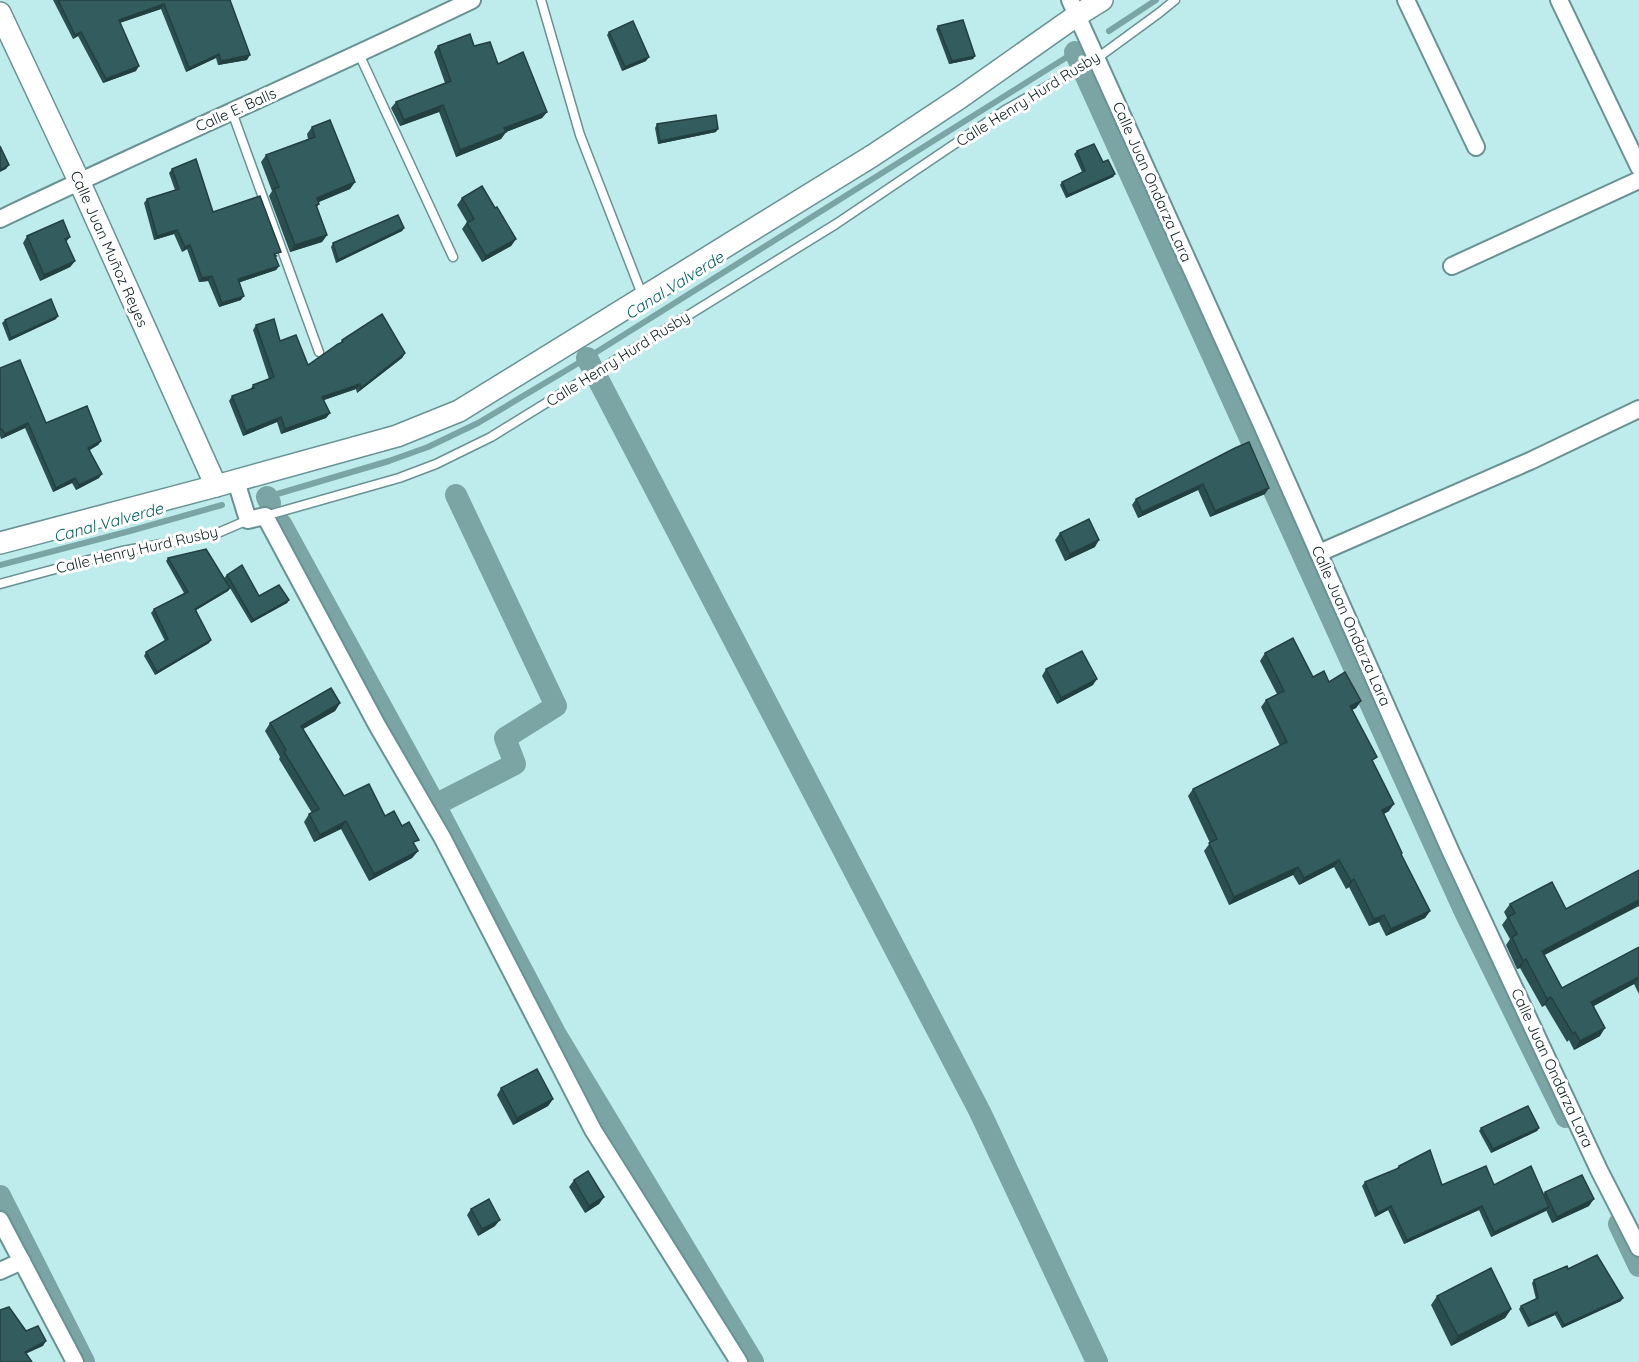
<svg xmlns="http://www.w3.org/2000/svg" width="1639" height="1362" viewBox="0 0 1639 1362" font-family="Quicksand,sans-serif">
<rect width="100%" height="100%" fill="#beebec"/>
<g fill="none" stroke-linecap="round" stroke-linejoin="round">
<g stroke="#7ba4a5" stroke-width="6">
<polyline points="1109,31 1156,0"/>
<polyline points="267,497 389,461 428,447 478,423 587,358 1075,52"/>
<polyline points="0,565 130,531 222,505"/>
</g>
<g stroke="#7ba4a5" stroke-width="22">
<polyline points="1075,52 1465,912 1566,1117"/>
<polyline points="587,358 980,1112 1097,1362"/>
<polyline points="267,497 270,503"/>
<polyline points="281,524 435,805 556,1035 753,1362"/>
<polyline points="435,805 515,764 505,738 556,706 456,495"/>
<polyline points="0,1196 84,1362"/>
<polyline points="1619,1224 1639,1266"/>
</g>
<g stroke="#689294" stroke-width="11">
<g id="service">
<polyline points="541,0 580,135 643,297"/>
<polyline points="359,54 453,257"/>
<polyline points="232,112 319,352"/>
<polyline points="265,516 399,478 436,464 491,437 836,224 1005,110 1096,59 1159,13 1175,0"/>
<polyline points="0,584 122,551 213,535 248,520"/>
</g>
</g>
<g stroke="#689294" stroke-width="20">
<g id="minor">
<polyline points="1070,0 1261,423 1450,850 1599,1170 1639,1248"/>
<polyline points="1406,0 1476,147"/>
<polyline points="1559,0 1639,167"/>
<path d="M0 219C157 144 316 75 472 0"/>
<polyline points="1452,266 1639,180"/>
<polyline points="236,481 248,520 265,516 377,725 442,837 593,1130 739,1362"/>
<polyline points="1319,553 1530,461 1639,409"/>
<polyline points="0,1220 75,1362"/>
<polyline points="0,1271 22,1261"/>
</g>
</g>
<g stroke="#689294" stroke-width="24">
<g id="tertiary">
<polyline points="0,13 79,181 216,486"/>
<polyline points="0,543 216,486 397,436 459,411 872,156 961,97 1076,16 1102,0"/>
</g>
</g>
<use href="#service" stroke="#fff" stroke-width="8"/>
<use href="#minor" stroke="#fff" stroke-width="16"/>
<use href="#tertiary" stroke="#fff" stroke-width="21"/>
</g>
<g fill="#2b4f50">
<polygon points="53,0 230,0 247,60 218,65 216,58 186,72 161,9 120,23 136,71 103,83 78,36 73,39"/>
<polygon points="938,26 975,56 973,59 949,64 936,29"/>
<polygon points="609,32 646,61 622,71 607,35"/>
<polygon points="438,46 474,46 498,64 547,112 542,118 506,132 501,139 456,157 439,112 400,126 391,108 396,102 445,83 434,52"/>
<polygon points="657,124 716,132 658,144 655,128"/>
<polygon points="312,127 355,182 350,189 318,202 319,204 317,207 327,235 322,242 290,252 269,196 272,191 261,162 266,155 308,139 307,134"/>
<polygon points="1077,151 1103,162 1115,174 1113,177 1066,198 1060,185 1062,182 1082,172 1074,154"/>
<polygon points="172,169 213,212 278,256 276,257 279,266 276,270 240,282 241,300 219,307 208,281 199,282 187,249 182,252 174,234 154,240 144,203 147,199 175,190 169,173"/>
<polygon points="462,198 495,208 516,239 511,246 482,262 462,229 467,222 457,205"/>
<polygon points="404,228 402,231 336,263 331,247 333,243"/>
<polygon points="27,236 70,237 66,242 75,261 70,267 40,281 23,243"/>
<polygon points="56,319 9,341 2,323 5,320"/>
<polygon points="256,325 280,341 308,365 340,344 342,340 405,353 402,358 357,393 356,389 324,400 330,413 326,418 281,434 277,422 243,436 229,401 232,396 250,390 253,385 269,379 253,330"/>
<polygon points="0,368 46,423 101,441 98,445 90,450 99,478 76,490 72,483 53,492 25,428 1,439 0,436"/>
<polygon points="1249,442 1265,494 1210,517 1198,490 1138,518 1132,505 1136,499"/>
<polygon points="1060,533 1095,547 1065,561 1055,540"/>
<polygon points="168,558 230,588 228,591 196,610 209,643 155,675 144,656 146,652 165,641 151,613 154,609 184,593 166,561"/>
<polygon points="227,575 259,596 289,600 287,603 251,623 224,578"/>
<polygon points="1265,653 1313,677 1329,682 1361,701 1356,708 1352,710 1373,763 1389,811 1384,814 1401,854 1430,911 1425,918 1386,936 1379,922 1369,926 1349,887 1346,889 1334,867 1299,885 1293,875 1229,905 1204,851 1210,843 1188,796 1193,789 1280,746 1261,707 1266,700 1277,694 1260,661"/>
<polygon points="1046,669 1093,685 1057,704 1042,676"/>
<polygon points="340,703 335,711 303,729 344,796 385,816 402,826 418,851 412,858 369,881 341,829 314,842 304,822 309,814 312,813 279,759 280,757 265,731 270,723"/>
<polygon points="1510,904 1545,955 1562,988 1639,947 1639,994 1634,984 1594,1006 1600,1036 1574,1050 1569,1040 1567,1042 1545,1005 1542,1007 1520,968 1517,969 1506,945 1510,939 1502,925 1507,918 1504,912"/>
<polygon points="501,1088 553,1099 548,1106 513,1125 497,1095"/>
<polygon points="1481,1128 1539,1128 1537,1131 1491,1153 1479,1131"/>
<polygon points="1399,1166 1442,1185 1494,1185 1543,1195 1545,1192 1589,1206 1552,1223 1546,1210 1491,1237 1479,1210 1404,1244 1388,1210 1375,1217 1362,1186 1365,1182 1396,1169"/>
<polygon points="574,1180 604,1197 599,1204 585,1213 569,1187"/>
<polygon points="471,1209 495,1226 478,1236 467,1215"/>
<polygon points="1568,1269 1621,1301 1562,1328 1555,1315 1528,1327 1519,1309 1521,1306 1536,1299 1532,1283 1534,1280"/>
<polygon points="1437,1296 1511,1309 1505,1318 1451,1346 1431,1305"/>
</g>
<g fill="#234041">
<polygon points="164,4 161,9 116,24 119,20"/>
<polygon points="81,32 78,36 73,39 75,35"/>
<polygon points="219,54 216,58 186,72 189,68"/>
<polygon points="250,55 247,60 218,65 221,61"/>
<polygon points="975,56 973,59 949,64 952,61"/>
<polygon points="649,57 646,61 622,71 625,67"/>
<polygon points="139,66 136,71 103,83 106,79"/>
<polygon points="443,105 439,112 400,126 404,120"/>
<polygon points="547,112 542,118 506,132 501,139 456,157 460,150 504,128"/>
<polygon points="718,129 716,132 658,144 660,141"/>
<polygon points="9,165 6,169 0,172 0,170"/>
<polygon points="1115,174 1113,177 1066,198 1068,195"/>
<polygon points="355,182 350,189 312,205 317,198"/>
<polygon points="404,228 402,231 336,263 338,260"/>
<polygon points="177,230 174,234 154,240 157,236"/>
<polygon points="327,235 322,242 290,252 295,245"/>
<polygon points="516,239 511,246 482,262 486,256"/>
<polygon points="190,245 187,249 182,252 185,247"/>
<polygon points="75,261 70,267 40,281 44,275"/>
<polygon points="279,266 276,270 235,284 238,279"/>
<polygon points="212,276 208,281 199,282 202,278"/>
<polygon points="244,296 241,300 219,307 222,303"/>
<polygon points="58,316 56,319 9,341 11,338"/>
<polygon points="405,353 402,358 357,393 361,388"/>
<polygon points="360,384 356,389 318,402 322,397"/>
<polygon points="330,413 326,418 281,434 285,429"/>
<polygon points="281,417 277,422 243,436 246,431"/>
<polygon points="28,423 25,428 1,439 5,434"/>
<polygon points="101,441 98,445 85,452 88,448"/>
<polygon points="102,474 99,478 76,490 79,485"/>
<polygon points="75,478 72,483 53,492 56,488"/>
<polygon points="1203,484 1198,490 1138,518 1142,512"/>
<polygon points="1269,488 1265,494 1210,517 1215,511"/>
<polygon points="1099,540 1095,547 1065,561 1070,554"/>
<polygon points="230,588 228,591 193,612 195,609"/>
<polygon points="289,600 287,603 251,623 253,620"/>
<polygon points="211,640 209,643 155,675 157,672"/>
<polygon points="1097,679 1093,685 1057,704 1061,698"/>
<polygon points="1361,701 1356,708 1345,713 1350,706"/>
<polygon points="340,703 335,711 296,733 301,726"/>
<polygon points="1394,804 1389,811 1377,817 1382,810"/>
<polygon points="346,821 341,829 314,842 320,835"/>
<polygon points="418,851 412,858 369,881 374,874"/>
<polygon points="1339,860 1334,867 1299,885 1304,878"/>
<polygon points="1298,867 1293,875 1229,905 1234,897"/>
<polygon points="1354,879 1349,887 1346,889 1351,881"/>
<polygon points="1639,900 1639,906 1537,959 1542,951"/>
<polygon points="1430,911 1425,918 1386,936 1391,929"/>
<polygon points="1384,915 1379,922 1369,926 1374,919"/>
<polygon points="1526,959 1520,968 1517,969 1523,961"/>
<polygon points="1639,977 1634,984 1586,1010 1591,1002"/>
<polygon points="1551,997 1545,1005 1542,1007 1547,999"/>
<polygon points="1605,1028 1600,1036 1574,1050 1580,1041"/>
<polygon points="553,1099 548,1106 513,1125 517,1118"/>
<polygon points="1539,1128 1537,1131 1491,1153 1493,1149"/>
<polygon points="604,1197 599,1204 585,1213 589,1206"/>
<polygon points="1594,1199 1589,1206 1552,1223 1557,1217"/>
<polygon points="1391,1206 1388,1210 1375,1217 1378,1213"/>
<polygon points="1482,1206 1479,1210 1404,1244 1407,1240"/>
<polygon points="1549,1207 1546,1211 1491,1237 1494,1232"/>
<polygon points="500,1220 495,1226 478,1236 482,1229"/>
<polygon points="1623,1298 1621,1301 1562,1328 1564,1325"/>
<polygon points="1511,1309 1505,1318 1451,1346 1458,1336"/>
<polygon points="1557,1312 1555,1315 1528,1327 1531,1324"/>
<polygon points="46,1341 43,1346 21,1356 25,1352"/>
</g>
<g fill="#325c5d" stroke="#234041" stroke-width="1.5">
<polygon points="58,0 230,0 250,55 221,61 219,54 189,68 164,4 119,20 139,66 106,79 81,32 75,35"/>
<polygon points="963,20 975,56 952,61 938,26"/>
<polygon points="633,21 649,57 625,67 609,32"/>
<polygon points="470,34 474,46 490,42 498,64 523,52 547,112 504,128 506,132 460,150 443,105 404,120 396,102 451,81 438,46"/>
<polygon points="716,115 718,129 660,141 657,124"/>
<polygon points="330,120 355,182 317,198 319,204 316,205 327,235 295,245 274,189 279,187 266,155 315,137 312,127"/>
<polygon points="1094,144 1103,162 1108,160 1115,174 1068,195 1062,182 1085,171 1077,151"/>
<polygon points="0,146 9,165 0,170"/>
<polygon points="196,159 213,212 260,196 281,252 274,254 279,266 238,279 244,296 222,303 212,276 202,278 190,245 185,247 177,230 157,236 147,199 179,189 172,169"/>
<polygon points="482,186 495,208 497,207 516,239 486,256 467,223 474,219 462,198"/>
<polygon points="398,215 404,228 338,260 333,243"/>
<polygon points="63,220 70,237 65,239 75,261 44,275 27,236"/>
<polygon points="51,299 58,316 11,338 5,320"/>
<polygon points="382,314 405,353 361,388 360,384 322,397 330,413 285,429 281,417 246,431 232,396 254,388 253,385 274,377 256,325 274,319 280,341 296,335 308,365 338,344 343,342 342,340"/>
<polygon points="20,360 46,423 87,406 101,441 88,448 102,474 79,485 75,478 56,488 28,423 5,434 2,429 0,430 0,368"/>
<polygon points="1249,442 1269,488 1215,511 1203,484 1142,512 1136,499 1235,448"/>
<polygon points="1089,519 1099,540 1070,554 1060,533"/>
<polygon points="206,549 230,588 195,609 211,640 157,672 146,652 168,639 154,609 188,592 168,558"/>
<polygon points="242,565 259,596 279,585 289,600 253,620 227,575"/>
<polygon points="1293,638 1313,677 1324,671 1329,682 1345,672 1361,701 1350,706 1377,757 1372,760 1394,804 1382,810 1402,853 1401,854 1430,911 1391,929 1384,915 1374,919 1354,879 1351,881 1339,860 1304,878 1298,867 1234,897 1209,843 1217,839 1193,789 1287,742 1266,700 1284,691 1265,653"/>
<polygon points="1082,651 1097,679 1061,698 1046,669"/>
<polygon points="331,688 340,703 301,726 344,796 369,784 385,816 394,811 402,826 409,822 419,840 413,842 418,851 374,874 346,821 320,835 309,814 319,809 284,752 286,750 270,723"/>
<polygon points="1639,870 1639,900 1542,951 1562,988 1639,947 1639,977 1591,1002 1605,1028 1580,1041 1575,1032 1573,1034 1551,997 1547,999 1526,959 1523,961 1512,937 1517,934 1508,917 1515,913 1510,904 1552,882 1566,909"/>
<polygon points="537,1069 553,1099 517,1118 501,1088"/>
<polygon points="1528,1106 1539,1128 1493,1149 1481,1128"/>
<polygon points="1430,1150 1442,1185 1486,1166 1494,1185 1531,1166 1549,1207 1494,1232 1482,1206 1407,1240 1391,1206 1378,1213 1365,1182 1399,1168 1399,1166"/>
<polygon points="588,1171 604,1197 589,1206 574,1180"/>
<polygon points="1582,1175 1594,1199 1557,1217 1545,1192"/>
<polygon points="489,1199 500,1220 482,1229 471,1209"/>
<polygon points="1597,1255 1623,1298 1564,1325 1557,1312 1531,1324 1521,1306 1538,1298 1534,1280 1567,1266 1568,1269"/>
<polygon points="1491,1268 1511,1309 1458,1336 1437,1296"/>
<polygon points="9,1307 26,1331 38,1326 46,1341 25,1352 32,1362 0,1362 0,1310"/>
</g>
<g text-anchor="middle" stroke-width="6" stroke-linejoin="round" paint-order="stroke">
<g font-size="15" fill="#0e2020" stroke="#fff">
<text transform="translate(1028 99) rotate(-32)" y="5">Calle Henry Hurd Rusby</text>
<text transform="translate(236 110) rotate(-24)" y="5">Calle E. Balls</text>
<text transform="translate(1152 182) rotate(66)" y="5">Calle Juan Ondarza Lara</text>
<text transform="translate(109 249) rotate(66)" y="5">Calle Juan Muñoz Reyes</text>
<text transform="translate(618 359) rotate(-32)" y="5">Calle Henry Hurd Rusby</text>
<text transform="translate(137 550) rotate(-13)" y="5">Calle Henry Hurd Rusby</text>
<text transform="translate(1351 626) rotate(66)" y="5">Calle Juan Ondarza Lara</text>
<text transform="translate(1552 1068) rotate(65)" y="5">Calle Juan Ondarza Lara</text>
</g>
<g font-size="16" font-style="italic" fill="#066063" stroke="#fff">
<text transform="translate(674 285) rotate(-32)" y="6">Canal Valverde</text>
<text transform="translate(108 522) rotate(-15)" y="6">Canal Valverde</text>
</g>
</g>
</svg>
